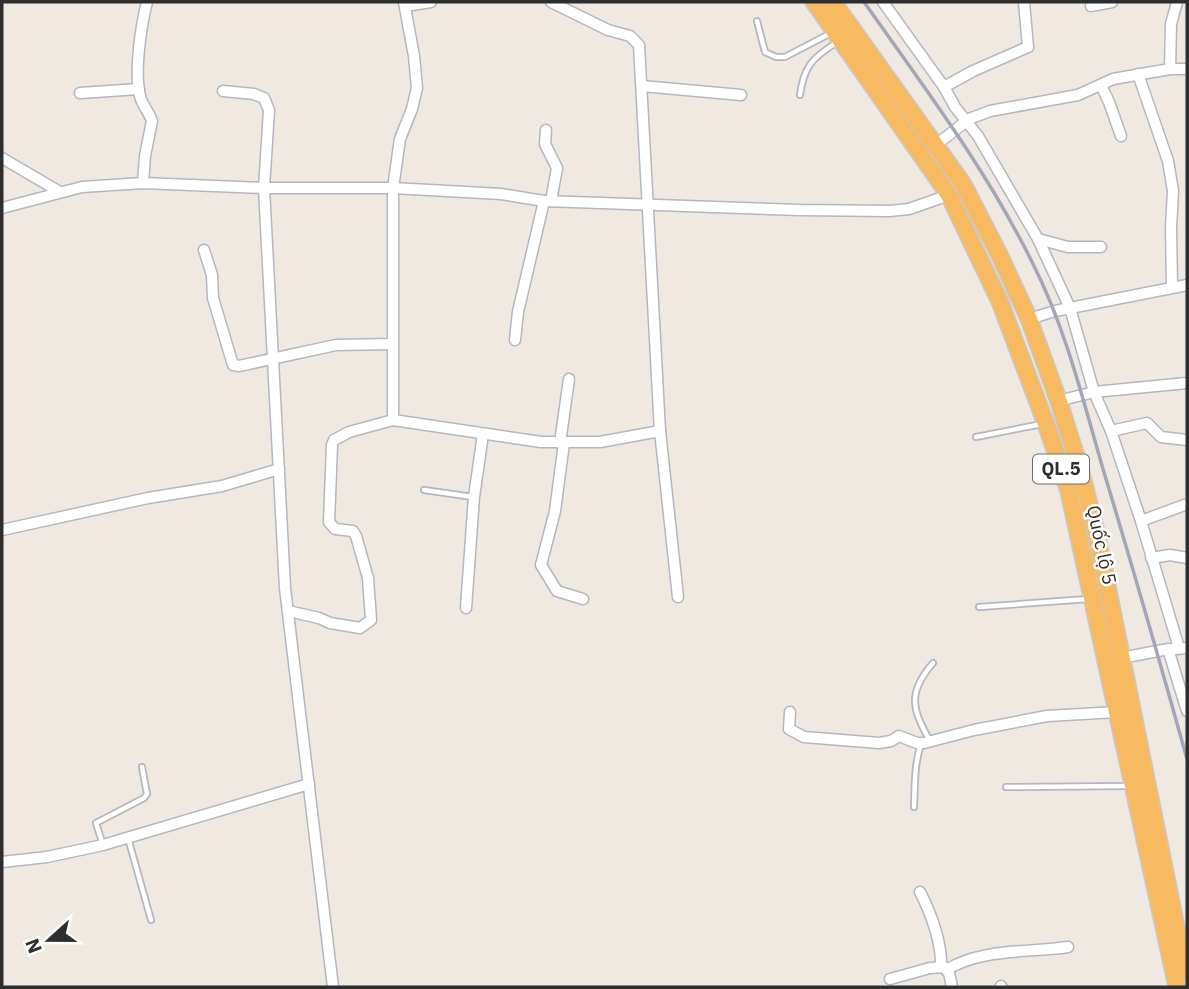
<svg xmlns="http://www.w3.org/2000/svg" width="1189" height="989" viewBox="0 0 1189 989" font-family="'IBM Plex Sans',sans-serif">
<rect width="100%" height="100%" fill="#efe9e1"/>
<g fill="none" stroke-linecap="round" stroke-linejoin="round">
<g stroke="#b4b7c1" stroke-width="8">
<g id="service">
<polyline points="757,21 765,52 776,57 785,57 831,33"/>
<path d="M800 95C804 65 813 58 837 42"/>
<polyline points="976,437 1042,424"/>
<polyline points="424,490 473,497"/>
<polyline points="979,607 1088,599"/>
<path d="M930 741C912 709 907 693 933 663"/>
<polyline points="1006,787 1129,786"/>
<path d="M914 807C915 785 914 765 921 744"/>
<polyline points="128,838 151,920"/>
<polyline points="103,845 96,823 144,798 147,794 142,767"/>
</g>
</g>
<g stroke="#b4b7c1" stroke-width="13">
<g id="minor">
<polyline points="551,2 608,30 630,36 639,45 660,431 678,597"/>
<polyline points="883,2 944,87 955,107 978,136 1038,239 1070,308 1094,392 1111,431 1141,521 1179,648"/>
<polyline points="405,6 431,2"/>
<polyline points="1091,6 1112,2"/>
<polyline points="1170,69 1171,24 1177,2"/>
<polyline points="1138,74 1168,161 1173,191 1171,228 1172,287"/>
<polyline points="1101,85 1109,102 1121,136"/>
<polyline points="642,86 741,95"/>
<polyline points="944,87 973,71 1028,47 1024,2"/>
<polyline points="223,91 254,94 264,98 269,110 264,188 285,588 333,987"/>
<polyline points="80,93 139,89"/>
<polyline points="546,130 545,144 557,168 551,201"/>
<polyline points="936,145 969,119 990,111 1078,95 1113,79 1170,69 1187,69"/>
<polyline points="2,158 60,192"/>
<path d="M143 183 145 156 152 121C149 112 142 105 140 96 134 71 141 26 147 2"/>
<polyline points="2,208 82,187 143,183 264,188 393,188 501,194 544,201 801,210 889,211 909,209 949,195"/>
<polyline points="1038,239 1068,247 1101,247"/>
<polyline points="204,250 212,275 213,298 233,365 239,366 336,345 393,344"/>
<polyline points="1029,319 1055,311 1187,285"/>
<polyline points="515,340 518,312 544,201"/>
<polyline points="1058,401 1094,392 1187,383"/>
<polyline points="393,420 393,188 400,139 412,109 417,88 414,56 404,2"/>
<polyline points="1111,431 1147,423 1161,437 1187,440"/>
<polyline points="560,443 569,379"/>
<polyline points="564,443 555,511 541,565 557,591 583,599"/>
<polyline points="1141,521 1187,504"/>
<polyline points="2,530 148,498 222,486 279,469"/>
<polyline points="1151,558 1170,555 1187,558"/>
<polyline points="466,608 474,497 483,434"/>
<polyline points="288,611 319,618 330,623 360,628 371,620 368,578 356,536 353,531 335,529 329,522 332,445 334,440 349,432 393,420 541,442 600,442 660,431"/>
<polyline points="1168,649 1187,711"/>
<polyline points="1121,658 1163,650 1187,648"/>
<polyline points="790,712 789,729 804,737 879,743 891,741 899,736 917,743 924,743 974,730 1047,716 1117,712"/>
<polyline points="2,862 47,857 103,845 309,784"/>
<path d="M920 892C931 913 942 943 941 967"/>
<path d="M946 970C982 948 1027 953 1068 947"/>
<polyline points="890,979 930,968 944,967 949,973 952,987"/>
<polyline points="1001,986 1001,987"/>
</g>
</g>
<g stroke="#c9c9c9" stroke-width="19">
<g id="trunk">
<polyline points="814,2 949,195 1000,302 1046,424 1069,492 1177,987"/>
<polyline points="833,2 963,184 999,254 1029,319 1059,402 1081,472 1097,536 1185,971"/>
</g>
</g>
<use href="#service" stroke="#fff" stroke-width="4.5"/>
<use href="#minor" stroke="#fff" stroke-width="10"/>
<use href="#trunk" stroke="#f8ba60" stroke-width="16"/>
<path stroke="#a3a6b8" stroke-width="3.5" d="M864 2C924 87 987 170 1033 264 1066 329 1083 400 1103 469 1132 565 1160 662 1187 759"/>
</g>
<g text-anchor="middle" stroke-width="5" stroke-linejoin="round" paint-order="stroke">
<rect fill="#fff" stroke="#6d6d6d" stroke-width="2" x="1033" y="454.5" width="56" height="29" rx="5"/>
<g font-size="18" font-weight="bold" fill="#2e2e2e">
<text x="1061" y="475">QL.5</text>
</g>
<g font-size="19" fill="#2e2e2e" stroke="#fff">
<text transform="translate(1102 545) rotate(78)" y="7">Quốc lộ 5</text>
</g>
</g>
<rect width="1189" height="989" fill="none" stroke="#2e2e2e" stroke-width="7"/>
<g transform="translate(49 940) rotate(249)" stroke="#ffffff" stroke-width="5" paint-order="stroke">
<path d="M0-5L12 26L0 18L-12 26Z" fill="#2e2e2e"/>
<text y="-10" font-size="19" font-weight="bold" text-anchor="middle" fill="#2e2e2e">N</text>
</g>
</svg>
